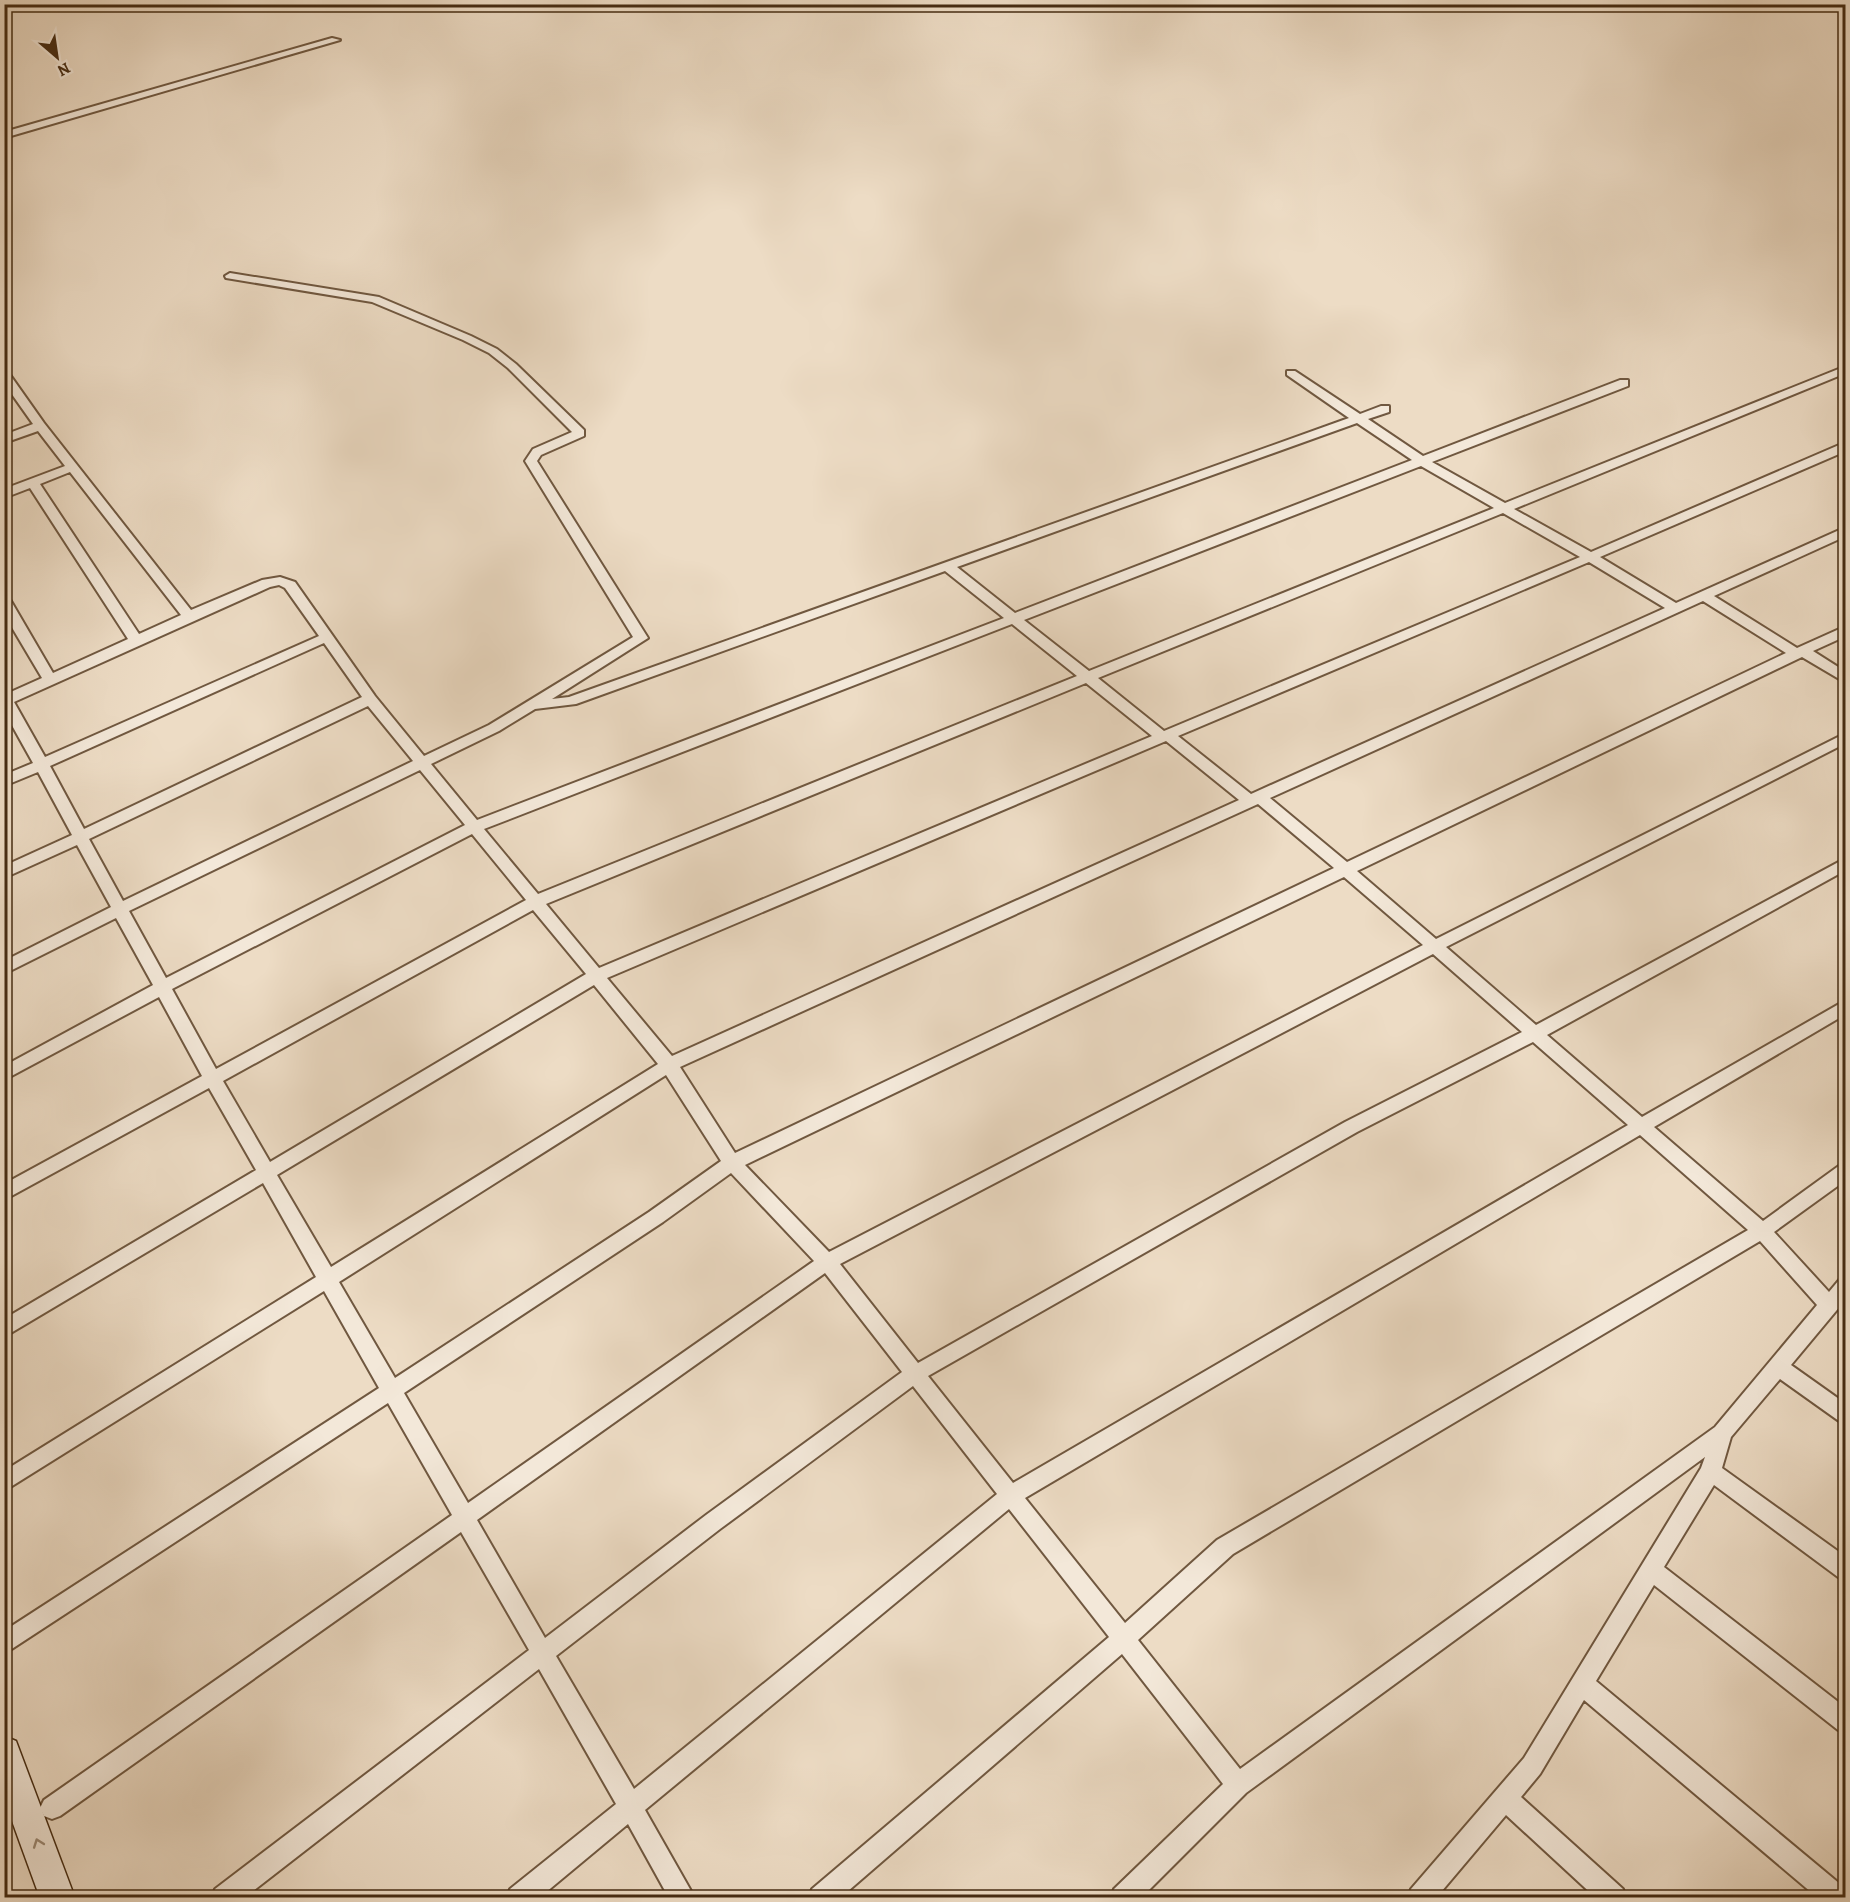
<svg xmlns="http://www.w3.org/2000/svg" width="1850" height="1902" viewBox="0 0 1850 1902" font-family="Alegreya,serif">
<rect width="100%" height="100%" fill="#eddcc5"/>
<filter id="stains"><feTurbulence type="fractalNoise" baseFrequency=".00333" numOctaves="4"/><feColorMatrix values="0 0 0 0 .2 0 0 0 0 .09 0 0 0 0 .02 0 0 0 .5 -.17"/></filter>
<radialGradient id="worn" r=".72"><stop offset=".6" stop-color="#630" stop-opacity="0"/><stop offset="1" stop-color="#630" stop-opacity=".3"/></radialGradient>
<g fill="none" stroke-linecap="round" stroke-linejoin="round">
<g stroke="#705840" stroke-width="4">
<g id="minor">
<polygon points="332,38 340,40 4,138 4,132"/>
<path d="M230 273 379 297 471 336 497 349 516 364 584 430V436L541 455 537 461 648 638 552 699 569 697 1349 418 1287 375V371H1295L1360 414 1381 406H1389V412L1368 419 1423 456 1620 380H1628V386L1432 462 1505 503 1846 366V373L1514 509 1591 552 1846 442V451L1600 557 1676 603 1846 527V536L1714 596 1797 648 1846 626V636L1813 651 1846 672V683L1802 657 1357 871 1436 939 1846 733V743L1446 947 1536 1025 1846 858V870L1547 1035 1642 1117 1846 1000V1014L1654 1127 1763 1221 1840 1165 1846 1163V1180L1774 1232 1829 1292 1839 1280 1846 1278V1299L1791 1365 1846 1404V1423L1839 1421 1780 1379 1731 1437 1722 1468 1846 1557V1579L1838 1577 1714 1485 1664 1567 1846 1708V1733L1838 1730 1654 1585 1596 1681 1846 1889V1898H1818L1584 1700 1540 1774 1521 1797 1623 1889 1626 1898H1596L1506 1815 1436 1898H1408L1411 1889 1524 1758 1701 1468 1705 1457 1246 1793 1141 1898H1111L1114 1889 1223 1784 1122 1654 840 1898H809L812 1889 1109 1637 1009 1509 645 1810 695 1898H669L628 1824 539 1898H507L510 1889 616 1804 539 1669 244 1898H212L215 1889 529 1650 461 1532 60 1816 52 1819 44 1816 40 1808 44 1800 452 1515 388 1403 4 1654V1631L379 1388 324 1291 4 1491V1471L316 1277 263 1183 4 1337V1319L256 1170 209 1088 4 1200V1184L202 1076 159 997 4 1080V1066L153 985 116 918 4 974V961L111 907 77 845 4 878V866L72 835 38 772 4 786V775L33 763 4 711V695L42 678 4 614V597L11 601 53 673 128 639 30 488 4 498V489L65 466 38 431 4 443V435L33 424 4 383V371L8 372 44 423 191 610 262 580 280 577 295 582 375 696 424 756 489 725 633 637 525 461 533 449 572 432 508 368 489 353 463 340 372 302 226 278 225 276ZM1357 423 1412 460 1015 613 957 567ZM1421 466 1494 508 1089 671 1024 620ZM70 472 181 615 139 634 40 484ZM1503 513 1580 557 1164 731 1098 678ZM1589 562 1665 608 1251 794 1178 736ZM945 571 1004 618 477 820 431 764 499 731 535 709 576 704ZM279 585 285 588 319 636 45 757 14 702 270 587ZM1703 601 1786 653 1347 862 1270 798ZM1012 624 1077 676 538 894 484 829ZM324 643 362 697 84 829 50 766ZM1086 683 1152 736 599 968 546 904ZM368 706 413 761 123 901 89 839ZM1166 741 1239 800 672 1056 607 978ZM420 770 465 825 166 978 129 911ZM1258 804 1334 868 735 1153 680 1067ZM472 834 526 900 216 1069 172 989ZM1344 877 1423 945 829 1252 745 1165ZM533 910 586 974 270 1162 223 1081ZM1433 954 1522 1032 1345 1122 918 1363 840 1264ZM594 985 658 1064 331 1267 277 1175ZM1533 1042 1628 1125 1013 1483 928 1376 1357 1132ZM666 1075 721 1161 649 1212 395 1378 339 1282ZM1640 1135 1748 1230 1217 1540 1125 1623 1025 1498ZM731 1173 814 1261 468 1503 404 1393 663 1222ZM1760 1241 1817 1305 1715 1427 1240 1769 1138 1640 1233 1554ZM825 1273 902 1372 706 1515 545 1638 477 1520ZM913 1386 997 1494 634 1789 556 1656 720 1529Z"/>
</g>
</g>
<g stroke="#462c13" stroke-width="3">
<polygon id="secondary" points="4,1736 16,1741 75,1898 40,1898 4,1799"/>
</g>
<use href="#minor" fill="#f3e8d9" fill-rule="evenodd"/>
<use href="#secondary" fill="#f3e8d9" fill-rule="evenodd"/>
</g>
<defs><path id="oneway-chevron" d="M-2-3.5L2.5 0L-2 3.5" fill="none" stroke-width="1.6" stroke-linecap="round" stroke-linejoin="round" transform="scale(1.5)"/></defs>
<use stroke="#9c8a76" href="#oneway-chevron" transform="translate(38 1843) rotate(-110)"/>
<rect width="1850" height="1902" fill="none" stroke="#eddcc5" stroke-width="24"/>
<rect x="6" y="6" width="1838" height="1890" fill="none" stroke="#462c13" stroke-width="3"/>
<rect x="12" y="12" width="1826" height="1878" fill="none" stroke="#462c13" stroke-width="1.5"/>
<g transform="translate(57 57) rotate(151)" stroke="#f3e8d9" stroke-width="4.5" paint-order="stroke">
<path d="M0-4.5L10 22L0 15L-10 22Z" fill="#462c13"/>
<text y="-9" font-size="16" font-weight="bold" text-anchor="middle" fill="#462c13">N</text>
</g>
<rect width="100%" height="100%" filter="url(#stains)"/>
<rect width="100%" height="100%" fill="url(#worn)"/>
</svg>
